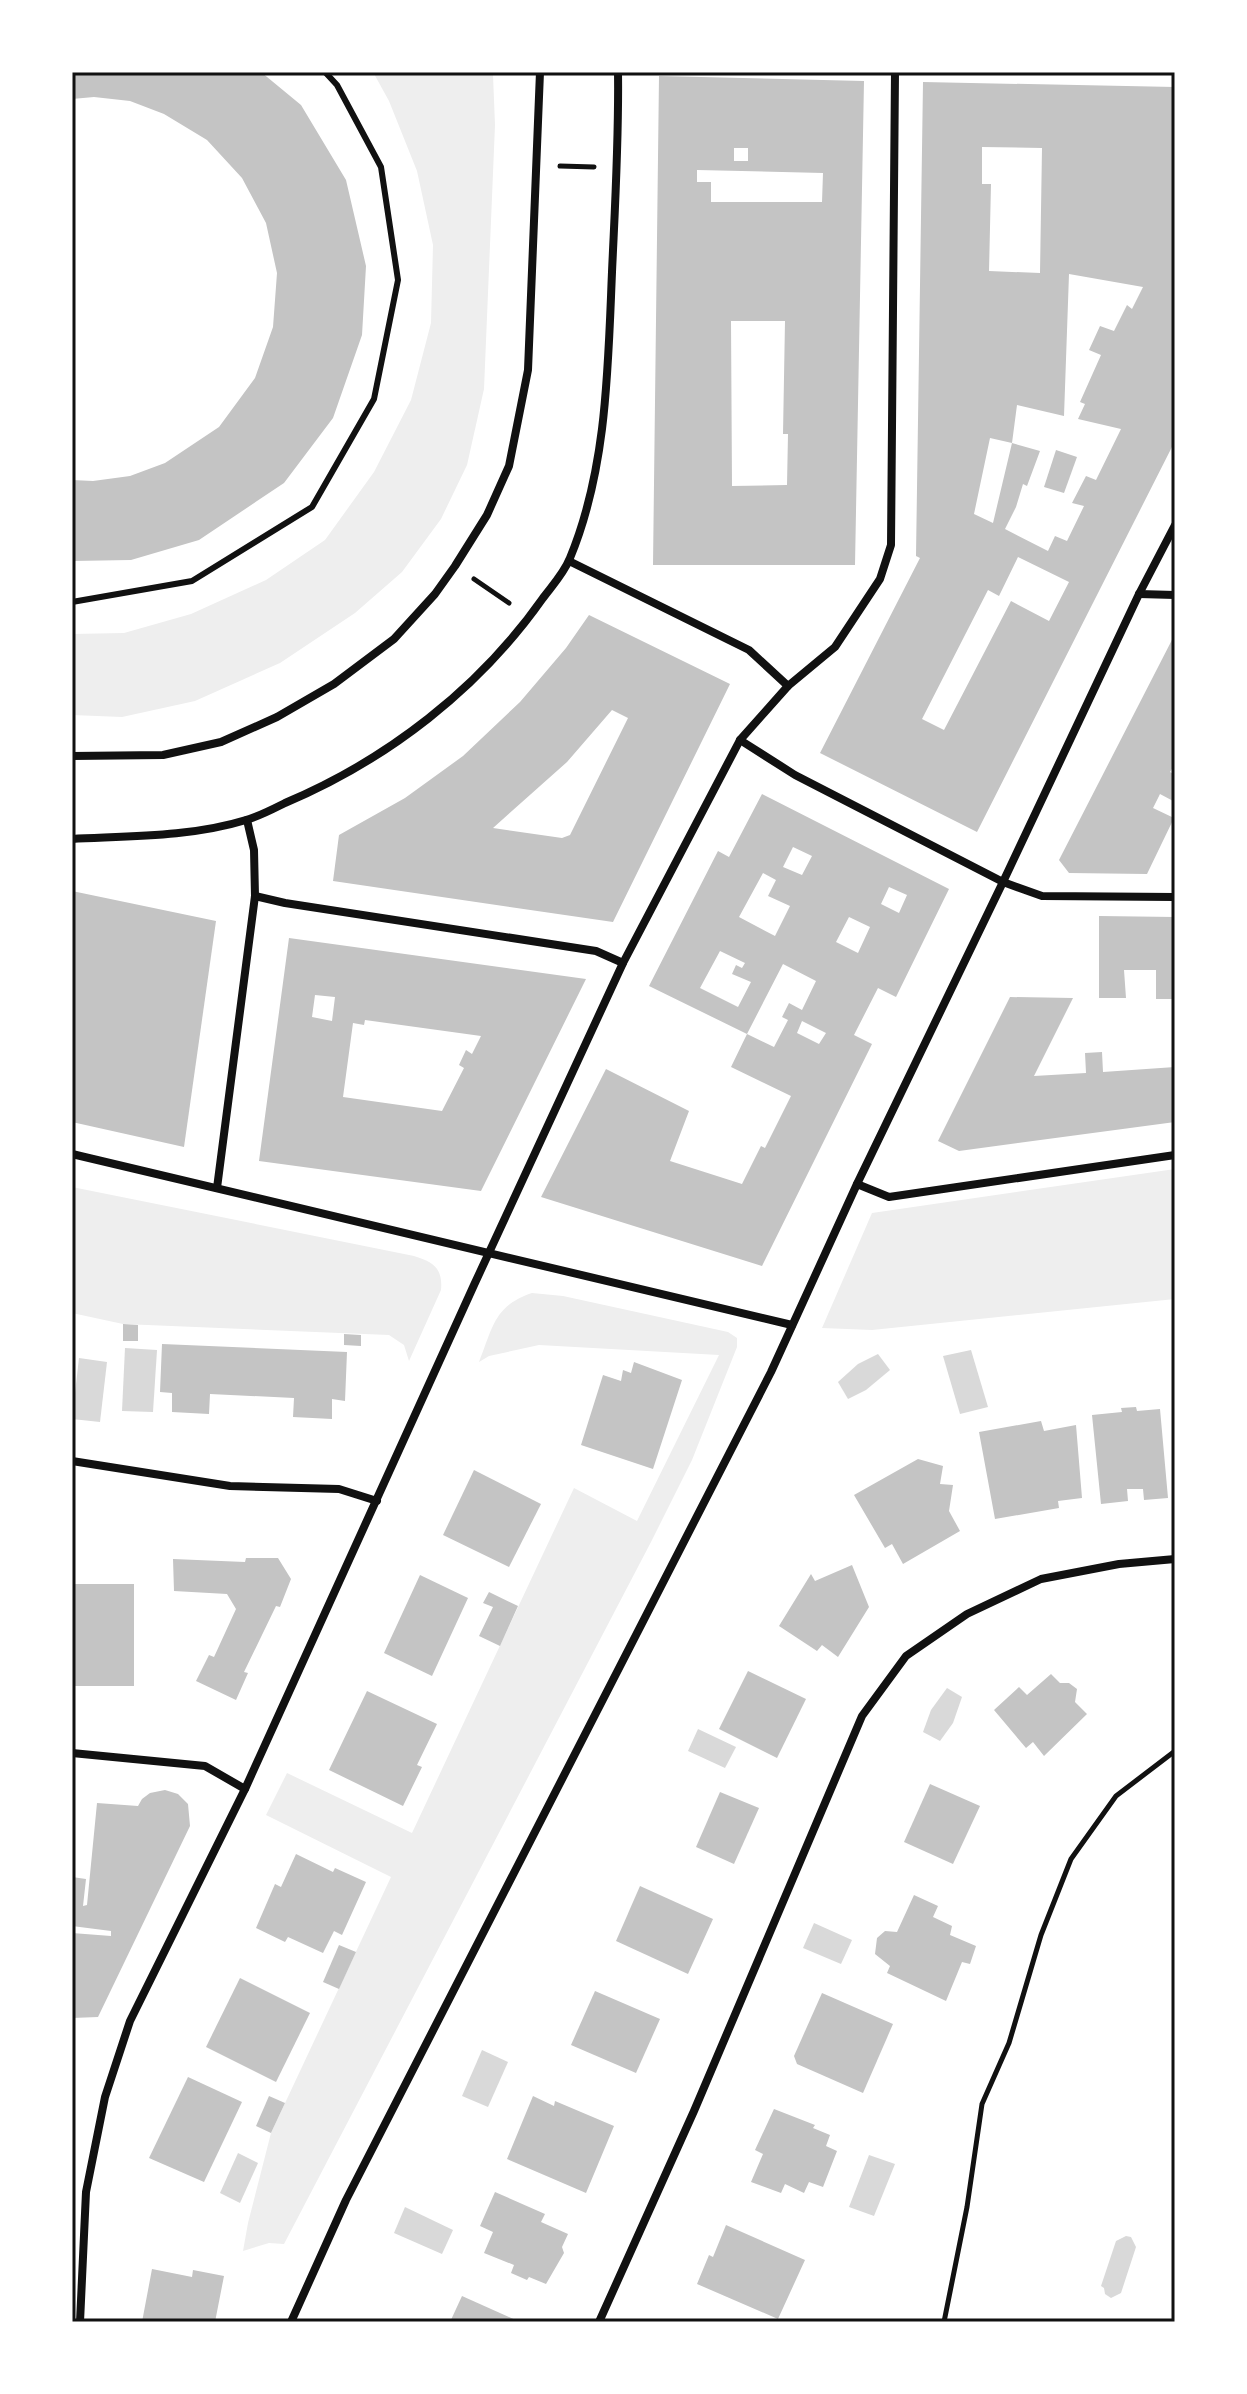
<svg xmlns="http://www.w3.org/2000/svg" width="1247" height="2394" viewBox="0 0 1247 2394" font-family="'Asap Condensed',sans-serif">
<rect width="100%" height="100%" fill="#fff"/>
<g fill="#eee">
<polygon points="373,72 492,72 493,75 495,125 484,389 467,465 441,519 402,572 355,613 280,663 195,701 122,717 72,715 72,634 124,633 191,614 266,580 325,540 374,472 411,400 431,323 433,245 417,171 389,101"/>
<polygon points="1175,1169 1175,1299 872,1330 822,1328 872,1213"/>
<path d="M72 1187 414 1256C433 1262 443 1268 441 1290L409 1361 404 1345 389 1335 123 1324 72 1313Z"/>
<path d="M532 1293 563 1296 728 1332 737 1338V1347L692 1460 651 1542 284 2244 269 2243 243 2251 248 2223 271 2133 391 1877 266 1815 287 1773 412 1833 574 1488 637 1521 719 1355 539 1345 489 1356 479 1362C493 1327 494 1306 532 1293Z"/>
</g>
<g fill="#d9d9d9">
<polygon points="125,1348 157,1350 153,1412 122,1411"/>
<polygon points="971,1350 988,1407 960,1414 943,1356"/>
<polygon points="878,1354 890,1370 866,1390 848,1399 838,1382 858,1364"/>
<polygon points="79,1358 107,1362 100,1422 72,1419"/>
<polygon points="947,1688 962,1697 953,1723 940,1741 923,1732 931,1710"/>
<polygon points="698,1729 736,1747 725,1768 688,1751"/>
<polygon points="814,1923 852,1940 841,1964 803,1948"/>
<polygon points="482,2050 508,2062 488,2107 462,2096"/>
<polygon points="238,2153 258,2163 240,2203 220,2193"/>
<polygon points="869,2155 895,2164 874,2216 849,2207"/>
<polygon points="405,2207 453,2230 442,2254 394,2233"/>
<polygon points="1126,2236 1131,2237 1136,2247 1121,2293 1111,2298 1105,2294 1104,2288 1101,2286 1116,2241"/>
</g>
<g fill="#c4c4c4" fill-rule="evenodd">
<polygon points="72,72 261,72 301,105 346,180 366,266 362,335 333,418 284,483 199,540 131,560 72,561 72,480 93,481 130,476 165,463 219,427 255,378 273,327 277,273 266,223 242,178 207,140 164,114 130,101 94,97 72,99"/>
<path d="M659 76 864 81 855 565H653ZM734 148H748V161H734ZM697 170 823 173 822 202H711V182H697ZM731 321H785L783 434H788L787 485 732 486Z"/>
<path d="M923 82 1175 87V441L977 832 820 753 920 558 916 556ZM982 147 1042 148 1040 273 989 271 991 184H982ZM1069 274 1143 287 1132 309 1127 305 1114 331 1100 326 1089 350 1101 355 1080 402 1085 404 1078 419 1121 429 1096 480 1086 476 1072 503 1084 506 1067 541 1055 536 1048 551 1005 529 1016 507 1023 484 1027 486 1040 451 1012 443 993 523 974 514 990 438 1012 443 1017 405 1064 416ZM1018 557 1069 582 1049 621 1011 601 944 730 922 719 988 590 999 596Z"/>
<polygon points="1056,450 1077,457 1064,493 1044,487"/>
<path d="M589 615 730 684 613 922 333 881 339 835 405 798 463 756 520 702 566 648ZM612 710 628 718 570 835 562 838 493 828 567 762Z"/>
<polygon points="1175,634 1175,764 1170,772 1175,775 1175,802 1160,794 1153,808 1174,818 1147,874 1069,873 1059,860"/>
<path d="M762 794 949 889 896 997 878 988 854 1035 872 1044 762 1266 541 1197 606 1069 689 1111 670 1161 742 1184 761 1146 765 1148 791 1096 731 1067 747 1034 774 1047 788 1020 782 1017 789 1003 802 1010 816 981 783 964 747 1034 649 986 718 851 729 857ZM793 847 812 856 802 875 783 867ZM763 873 776 880 768 896 790 906 775 936 739 917ZM889 887 907 895 899 913 881 904ZM849 917 870 927 858 953 836 942ZM720 951 745 963 742 968 736 965 732 974 751 982 738 1007 700 988ZM802 1021 826 1033 819 1044 797 1033Z"/>
<polygon points="72,891 216,921 184,1147 72,1122"/>
<polygon points="1099,916 1175,917 1175,999 1156,999 1156,970 1124,970 1126,998 1099,998"/>
<path d="M289 938 586 979 481 1191 259 1161ZM315 995 335 997 332 1021 312 1017ZM365 1020 481 1036 472 1054 466 1050 459 1065 464 1068 442 1111 343 1097 353 1023 364 1025Z"/>
<polygon points="1010,997 1073,998 1034,1076 1086,1073 1085,1053 1102,1052 1103,1072 1175,1067 1175,1122 959,1151 938,1141"/>
<polygon points="123,1324 138,1325 138,1341 123,1341"/>
<polygon points="344,1334 361,1335 361,1346 344,1345"/>
<polygon points="162,1344 347,1352 345,1401 332,1399 332,1419 293,1417 294,1398 210,1394 209,1414 172,1412 172,1393 160,1392"/>
<polygon points="634,1362 682,1380 653,1469 581,1445 603,1375 621,1381 623,1370 631,1373"/>
<polygon points="1136,1407 1137,1411 1160,1409 1168,1498 1144,1500 1143,1489 1127,1489 1128,1501 1101,1504 1092,1415 1122,1412 1121,1408"/>
<polygon points="1041,1421 1044,1431 1076,1425 1082,1498 1058,1501 1059,1508 995,1519 979,1432"/>
<polygon points="918,1459 943,1466 940,1484 953,1485 949,1511 960,1531 903,1564 892,1544 885,1548 854,1495"/>
<polygon points="474,1470 541,1504 509,1567 443,1535"/>
<polygon points="246,1558 278,1558 291,1579 280,1607 276,1606 244,1672 248,1673 236,1700 196,1681 209,1655 214,1657 236,1609 227,1594 174,1591 173,1559 245,1562"/>
<polygon points="852,1565 869,1607 838,1657 822,1645 817,1651 779,1626 811,1574 815,1581"/>
<polygon points="420,1575 468,1598 432,1676 384,1653"/>
<rect x="72" y="1584" width="62" height="102"/>
<polygon points="489,1592 518,1606 500,1646 479,1636 493,1607 483,1603"/>
<polygon points="748,1671 806,1699 777,1758 719,1729"/>
<polygon points="1051,1674 1060,1683 1069,1683 1077,1689 1075,1702 1087,1714 1044,1756 1033,1742 1026,1748 994,1710 1019,1687 1027,1695"/>
<polygon points="367,1691 437,1724 417,1765 422,1767 403,1806 329,1770"/>
<polygon points="930,1784 980,1806 953,1864 904,1842"/>
<polygon points="165,1790 178,1794 188,1804 190,1826 98,2017 72,2018 72,1933 111,1936 111,1931 72,1926 72,1877 86,1879 83,1906 87,1905 97,1803 138,1806 142,1799 150,1793"/>
<polygon points="720,1792 759,1808 734,1864 696,1847"/>
<polygon points="296,1854 333,1872 335,1868 366,1882 342,1935 334,1931 323,1953 288,1937 285,1942 256,1928 275,1884 281,1887"/>
<polygon points="640,1886 713,1919 688,1974 616,1941"/>
<polygon points="914,1895 938,1906 933,1917 952,1926 950,1935 976,1946 970,1964 962,1962 946,2001 887,1973 890,1966 875,1954 877,1938 885,1931 897,1932"/>
<polygon points="339,1945 356,1952 339,1989 323,1982"/>
<polygon points="240,1978 310,2013 276,2082 206,2047"/>
<polygon points="595,1991 660,2019 636,2073 571,2045"/>
<polygon points="822,1993 893,2024 863,2093 797,2064 794,2056"/>
<polygon points="188,2077 242,2102 204,2182 149,2158"/>
<polygon points="269,2096 285,2103 271,2133 256,2126"/>
<polygon points="533,2096 554,2106 555,2101 614,2126 586,2193 507,2159"/>
<polygon points="774,2109 815,2125 813,2128 830,2135 826,2146 837,2151 823,2187 809,2182 804,2193 785,2184 781,2193 751,2182 763,2154 755,2150"/>
<polygon points="495,2192 545,2214 541,2222 568,2234 562,2247 564,2253 546,2284 529,2277 527,2280 511,2273 514,2265 484,2253 493,2232 480,2226"/>
<polygon points="726,2225 805,2260 778,2319 697,2284 709,2255 713,2257"/>
<polygon points="152,2269 192,2277 193,2270 224,2276 215,2322 142,2322"/>
<polygon points="462,2296 520,2322 450,2322"/>
</g>
<g fill="none" stroke-linecap="round" stroke-linejoin="round">
<g stroke="#111" stroke-width="5">
<polyline points="560,166 594,167"/>
<polyline points="474,579 509,603"/>
<polyline points="944,2322 967,2207 982,2104 1009,2043 1041,1935 1071,1859 1116,1796 1175,1751"/>
</g>
<polyline stroke="#111" stroke-width="6" points="72,602 192,581 312,507 374,399 398,280 381,167 337,85 325,72"/>
<g stroke="#111" stroke-width="8">
<polyline points="569,561 749,650 788,686"/>
<polyline points="1139,594 1175,595"/>
<polyline points="740,740 795,775 1003,882 1042,896 1175,897"/>
<polyline points="72,756 163,755 221,742 277,717 334,684 394,639 435,594 455,566 487,515 509,466 528,370 540,72"/>
<path d="M72 839C130 836 191 837 246 820 260 816 273 809 285 803 387 760 479 689 543 598 552 586 564 573 570 558 607 469 608 367 612 272 615 205 619 139 618 72"/>
<polyline points="255,896 285,903 596,951 623,963"/>
<polyline points="72,1154 792,1325"/>
<polyline points="857,1184 889,1197 1175,1155"/>
<polyline points="217,1188 255,896 254,850 247,820"/>
<polyline points="72,1461 230,1486 339,1489 377,1501"/>
<polyline points="72,1753 205,1766 245,1789"/>
<polyline points="80,2322 86,2192 105,2097 130,2021 245,1789 474,1285 623,963 740,740 788,686 835,647 880,579 891,545 895,72"/>
<polyline points="291,2322 346,2200 771,1372 857,1184 1003,882 1139,594 1175,525"/>
<polyline points="599,2322 694,2111 862,1716 906,1656 967,1614 1041,1579 1119,1564 1175,1559"/>
</g>
</g>
<rect width="1247" height="2394" fill="none" stroke="#ffffff" stroke-width="148"/>
<rect x="74" y="74" width="1099" height="2246" fill="none" stroke="#111" stroke-width="3"/>
</svg>
